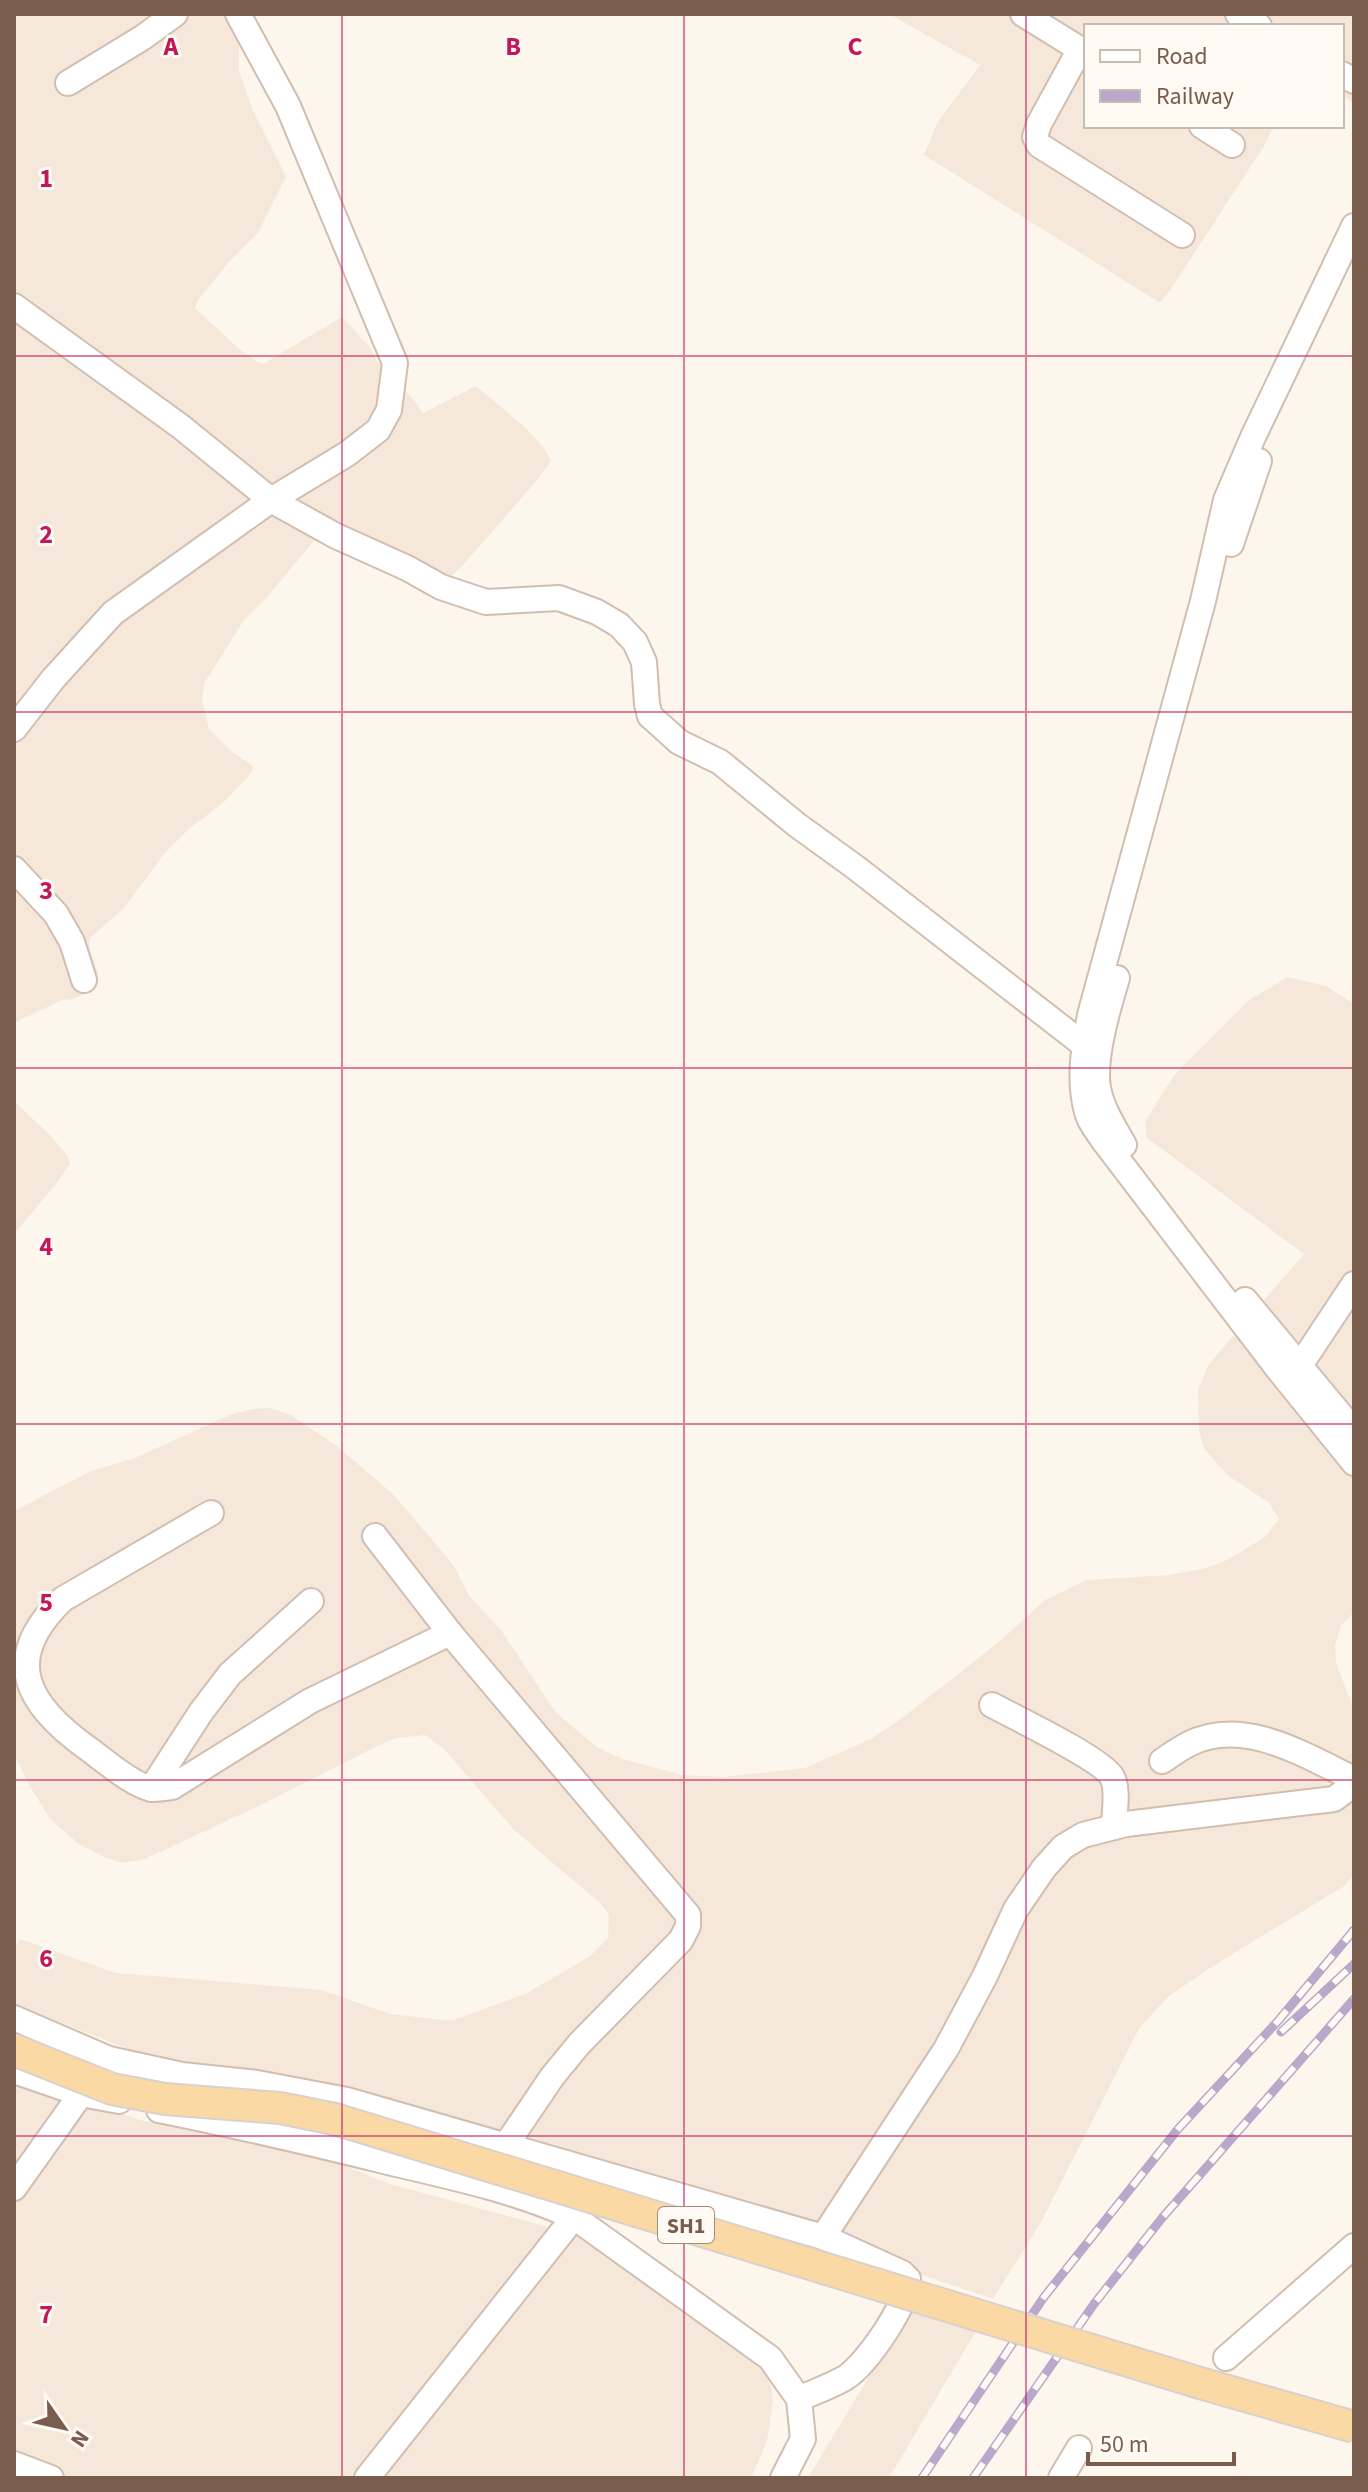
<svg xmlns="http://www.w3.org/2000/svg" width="1368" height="2492" viewBox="0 0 1368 2492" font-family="'Source Sans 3',sans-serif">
<rect width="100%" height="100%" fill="#fdf6ec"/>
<g fill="#f5e8da">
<polygon points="14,14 232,14 239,41 239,71 253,111 286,177 258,233 228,263 198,300 195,308 238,348 257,362 263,364 342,317 369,346 377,361 412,398 423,413 476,386 526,428 544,448 551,461 539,478 462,566 446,581 318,536 268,596 244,620 205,682 202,699 209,729 231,751 253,766 252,772 224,802 189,829 165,853 123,909 91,937 89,942 90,949 98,973 85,994 70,1000 64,999 14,1023"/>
<polygon points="889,14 1354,14 1354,104 1342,95 1342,26 1086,26 1086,126 1274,126 1264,146 1173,286 1160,303 924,155 937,123 980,65"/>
<polygon points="1288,977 1326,986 1354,1004 1354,1612 1341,1626 1335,1645 1336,1663 1354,1710 1354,1873 1346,1885 1213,1966 1169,1996 1140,2027 1040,2224 993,2299 648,2182 390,2103 133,2051 14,2004 14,1949 20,1939 116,1973 322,1990 390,2014 445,2020 453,2020 525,1994 589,1957 608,1938 609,1915 599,1902 514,1830 444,1749 425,1735 396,1738 377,1746 263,1804 145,1859 122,1863 107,1858 79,1844 50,1819 28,1783 14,1754 14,1511 91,1471 135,1458 232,1414 253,1409 271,1408 291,1415 334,1444 392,1493 446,1556 455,1568 470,1597 501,1630 556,1713 597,1747 622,1759 683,1775 723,1777 805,1768 871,1739 902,1718 999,1642 1045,1600 1087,1580 1169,1575 1207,1568 1227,1560 1265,1537 1279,1519 1268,1502 1227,1475 1204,1448 1199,1431 1198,1389 1209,1364 1304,1254 1147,1138 1145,1122 1174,1075 1249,1000"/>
<polygon points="14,1101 51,1136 68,1157 70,1164 55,1185 14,1234"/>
<polygon points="14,2076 55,2093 144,2121 272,2136 390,2184 574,2234 727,2326 766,2377 771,2386 773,2401 767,2441 751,2478 14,2478"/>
<polygon points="909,2310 976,2331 889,2478 808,2478"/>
</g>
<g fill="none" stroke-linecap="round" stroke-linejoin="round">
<g stroke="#d1beb0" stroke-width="28">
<g id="minor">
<polyline points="1023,14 1086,53"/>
<polyline points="1238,14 1259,26"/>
<polyline points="1080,49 1039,124 1035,137 1039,145 1182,235"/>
<polyline points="1342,74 1354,81"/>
<polyline points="68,83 142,38 175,14"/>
<polyline points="1202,126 1232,145"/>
<path d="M1354 226 1253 437 1226 500 1203 601 1090 1015C1084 1047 1078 1080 1087 1112 1089 1122 1098 1132 1103 1140L1278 1369 1354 1463"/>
<polyline points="14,306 180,426 271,500 336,536 407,568 441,587 486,602 559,598 597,612 619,625 635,642 644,662 647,704 650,716 658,723 679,742 720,762 797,825 855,867 1093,1052"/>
<polyline points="1231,544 1259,461"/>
<polyline points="14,729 53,679 113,613 271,500 347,454 378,430 389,410 395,363 288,106 238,14"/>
<polyline points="14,869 56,914 72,942 84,980"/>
<path d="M1117 978C1108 1008 1093 1058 1098 1088 1102 1109 1114 1127 1124 1145"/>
<polyline points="1245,1300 1354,1431"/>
<polyline points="1299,1367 1354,1284"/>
<path d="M211 1513 63 1599C0 1659 26 1705 90 1750 105 1761 135 1787 153 1789 159 1789 166 1788 172 1787L310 1701 450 1633"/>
<polyline points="375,1536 450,1633 688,1915 688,1926 681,1940 579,2044 552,2077 506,2145"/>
<path d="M992 1705C1014 1717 1102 1759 1112 1777 1119 1789 1114 1813 1114 1827"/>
<path d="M1162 1761C1171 1755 1179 1749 1189 1744 1243 1716 1306 1756 1354 1779"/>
<polyline points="151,1789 201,1712 230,1674 311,1601"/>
<polyline points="14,2018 109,2059 182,2075 257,2083 347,2100 823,2237 946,2049 985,1976 1016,1909 1044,1868 1063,1847 1083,1835 1126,1824 1334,1799 1354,1784"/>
<polyline points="14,2071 81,2094 119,2101"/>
<path d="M159 2110C233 2125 307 2142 380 2160 446 2176 512 2189 574 2217L770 2358 799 2399 803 2439 783 2478"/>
<polyline points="14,2188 81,2094"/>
<polyline points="1226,2358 1354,2246"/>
<path d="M799 2399C814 2392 831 2386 845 2378 867 2364 908 2304 908 2279L902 2273 823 2237"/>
<polyline points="14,2464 51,2478"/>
<polyline points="367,2478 574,2217"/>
<polyline points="1061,2478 1079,2448"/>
</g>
</g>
<use href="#minor" stroke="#fff" stroke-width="24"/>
<g stroke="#b9a8c9" stroke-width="9">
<g id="rail">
<polyline points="1281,2032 1354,1964"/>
<polyline points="922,2478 1044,2297 1178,2129 1278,2021 1354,1930"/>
<polyline points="973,2478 1094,2304 1162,2218 1354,1999"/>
</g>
</g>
<use href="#rail" stroke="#fffaf3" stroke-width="6" stroke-dasharray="18" stroke-linecap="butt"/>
<g stroke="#dad1cd" stroke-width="34" stroke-linecap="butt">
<polyline id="major-bridge" points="14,2050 112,2089 165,2099 280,2108 335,2119 1200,2383 1354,2427"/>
</g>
<use href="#major-bridge" stroke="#fbd9a5" stroke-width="30"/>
</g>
<path fill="none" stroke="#c2185b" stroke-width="2" stroke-opacity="0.55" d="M342 14V2478M684 14V2478M1026 14V2478M14 356H1354M14 712H1354M14 1068H1354M14 1424H1354M14 1780H1354M14 2136H1354"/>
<g text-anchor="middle" stroke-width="6" stroke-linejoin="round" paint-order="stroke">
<rect fill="#fffaf3" stroke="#a28b7f" stroke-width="2" x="658" y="2207" width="56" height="36" rx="6"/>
<g font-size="22" font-weight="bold" fill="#7a5c4d">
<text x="686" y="2233">SH1</text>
</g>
</g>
<g font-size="26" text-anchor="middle" font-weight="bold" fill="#c2185b" stroke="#fffaf3" stroke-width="6" stroke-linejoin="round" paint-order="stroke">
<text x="171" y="55">A</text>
<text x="513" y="55">B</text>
<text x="855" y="55">C</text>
<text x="46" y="187">1</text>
<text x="46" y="543">2</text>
<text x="46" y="899">3</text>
<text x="46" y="1255">4</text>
<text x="46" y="1611">5</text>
<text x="46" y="1967">6</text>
<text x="46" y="2323">7</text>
</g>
<rect width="1368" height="2492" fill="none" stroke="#7a5c4d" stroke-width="32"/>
<rect x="1084" y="24" width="260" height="104" fill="#fffaf3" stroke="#cabbb1" stroke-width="2"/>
<rect x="1100" y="50" width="40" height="12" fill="#ffffff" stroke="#cabbb1" stroke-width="2"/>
<text x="1156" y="64" font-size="24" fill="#7a5c4d">Road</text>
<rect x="1100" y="90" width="40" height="12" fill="#b9a8c9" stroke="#cabbb1" stroke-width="2"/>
<text x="1156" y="104" font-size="24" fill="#7a5c4d">Railway</text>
<g transform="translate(64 2428) rotate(124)" stroke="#fffaf3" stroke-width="6" paint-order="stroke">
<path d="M0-6L14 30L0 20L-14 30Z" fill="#7a5c4d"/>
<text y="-12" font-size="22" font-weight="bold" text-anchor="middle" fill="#7a5c4d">N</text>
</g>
<path d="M1088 2452v12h146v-12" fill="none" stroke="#7a5c4d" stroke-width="4"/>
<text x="1100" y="2452" font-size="24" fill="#7a5c4d" stroke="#fffaf3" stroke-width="6" paint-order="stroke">50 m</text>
</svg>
